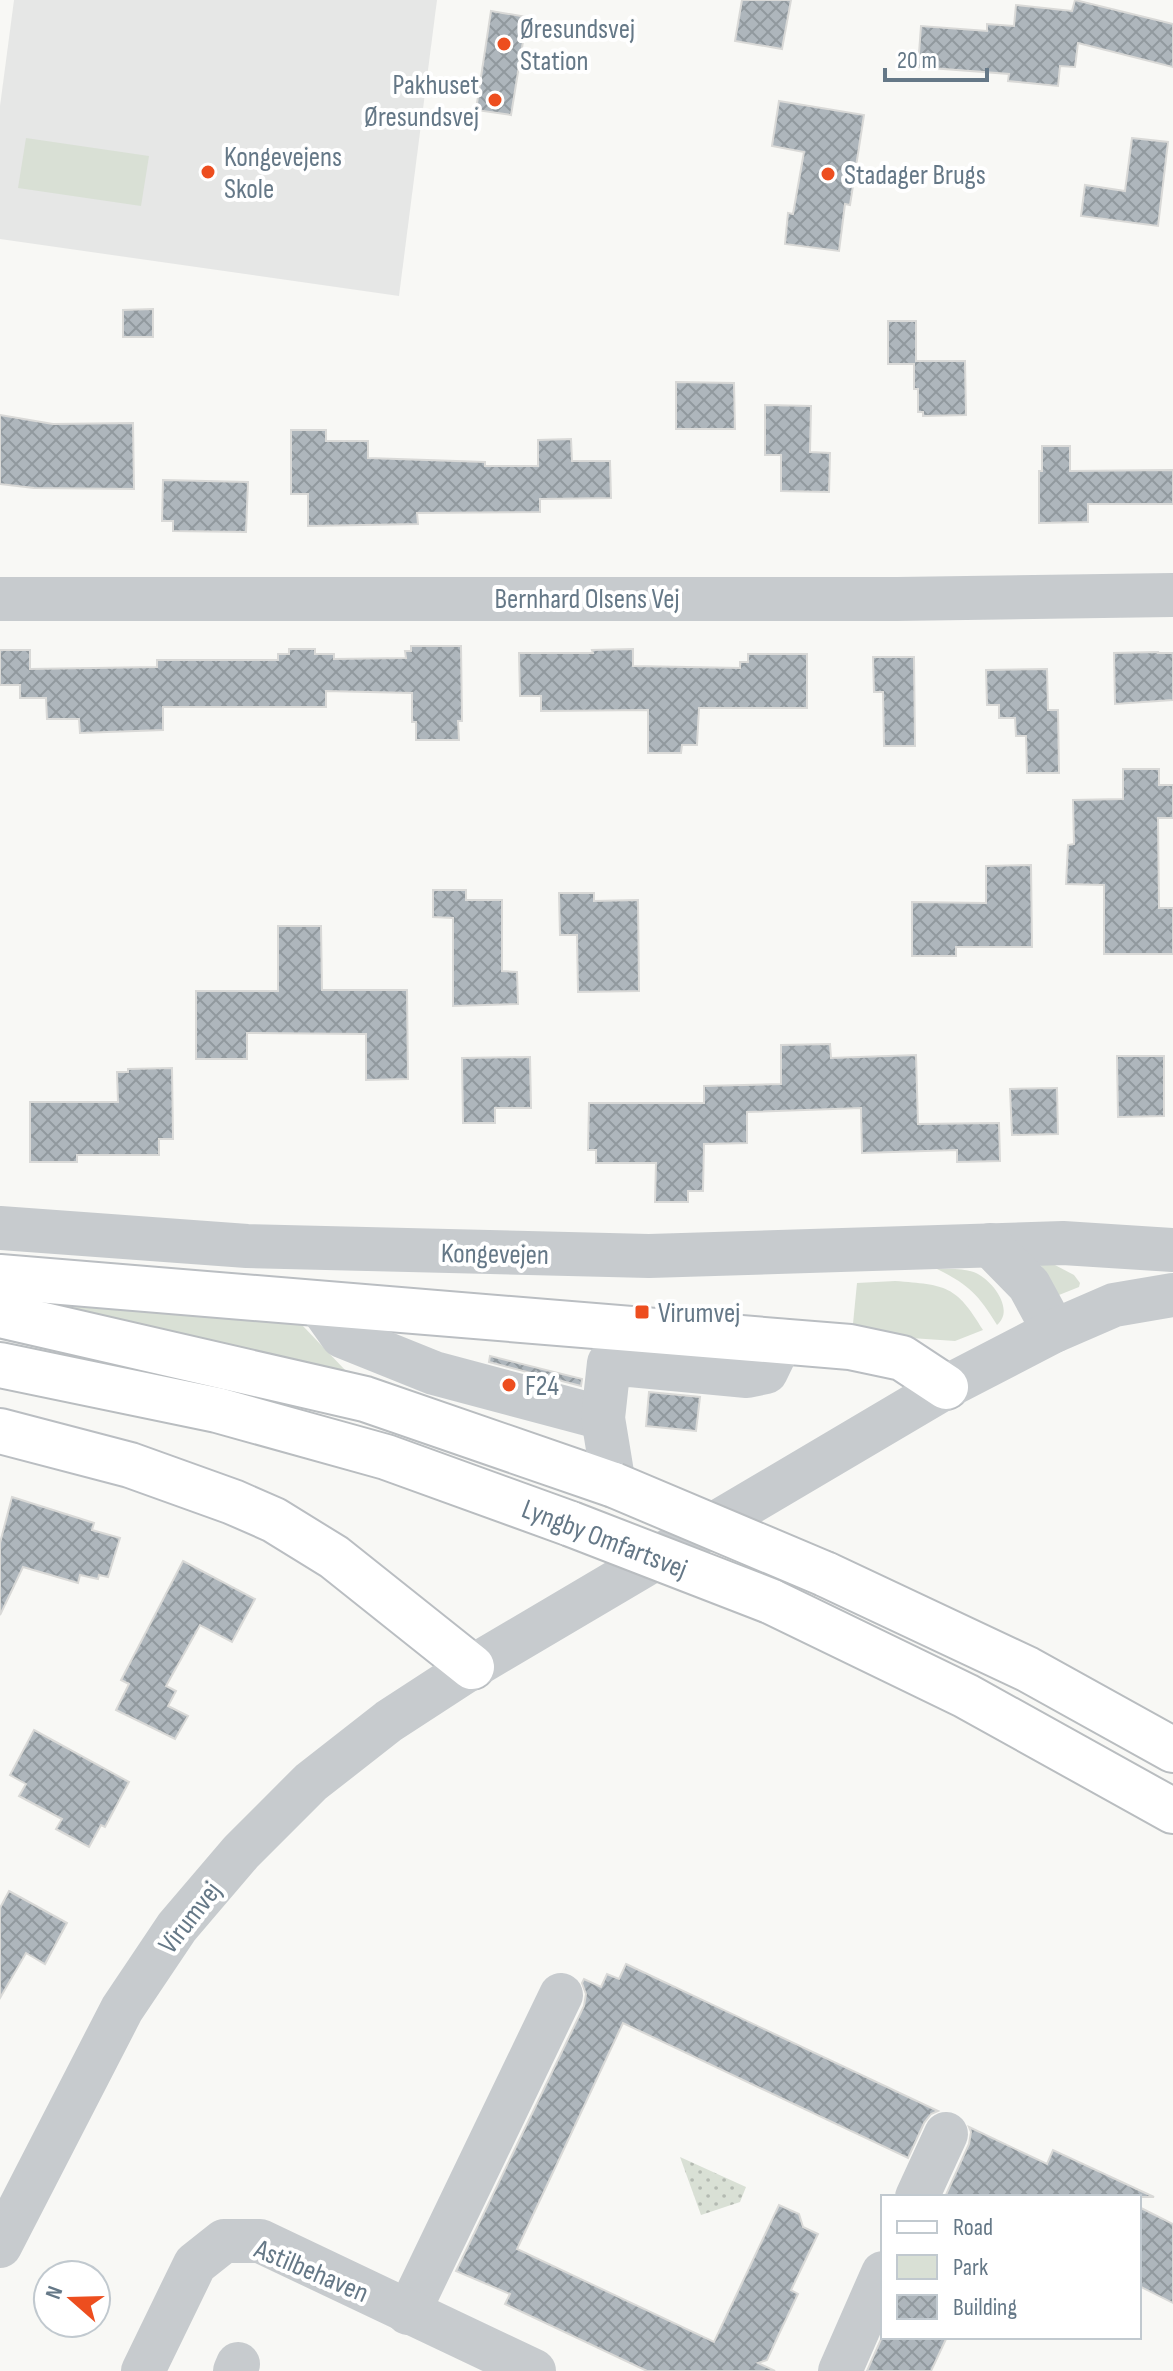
<svg xmlns="http://www.w3.org/2000/svg" width="1173" height="2371" viewBox="0 0 1173 2371" font-family="'Sofia Sans Condensed',sans-serif">
<defs>
<pattern id="park-dots" width="8" height="8" patternUnits="userSpaceOnUse" patternTransform="scale(2)"><rect width="8" height="8" fill="#d9e0d5"/><path d="M2 2h.1M6 6h.1" fill="none" stroke="#b4bab2" stroke-width="1.8" stroke-linecap="round"/></pattern>
<pattern id="building-cross-hatch" width="8" height="8" patternUnits="userSpaceOnUse" patternTransform="scale(2)"><rect width="8" height="8" fill="#aeb6bc"/><path d="M0 0l8 8M0 8l8-8" fill="none" stroke="#91999e"/></pattern>
</defs>
<rect width="100%" height="100%" fill="#f8f8f5"/>
<polygon fill="#e6e7e6" points="14,0 437,0 399,296 0,239 0,106"/>
<g fill="#d9e0d5">
<polygon points="26,138 149,156 141,206 18,188"/>
<polygon points="1034,1254 1074,1275 1080,1283 1079,1287 1059,1295"/>
<path d="M937 1269C950 1269 965 1268 976 1273 993 1281 1015 1310 997 1325 978 1294 969 1285 937 1269Z"/>
<path d="M895 1281C946 1285 956 1285 983 1330L955 1341 852 1334 857 1283Z"/>
<polygon points="0,1293 288,1317 302,1325 347,1372"/>
</g>
<polygon fill="url(#park-dots)" points="680,2157 746,2187 740,2202 701,2215"/>
<g fill="url(#building-cross-hatch)" stroke="#d9d9d7" stroke-width="2">
<polygon points="742,0 791,0 782,49 735,41"/>
<polygon points="1075,0 1173,24 1173,67 1078,43 1075,67 1060,66 1058,86 1008,81 1009,74 918,67 921,26 987,31 987,24 1014,26 1016,5 1072,11"/>
<polygon points="491,11 527,17 511,115 476,110"/>
<polygon points="779,101 864,115 850,205 845,204 839,251 785,244 788,213 793,214 804,152 772,146"/>
<polygon points="1132,138 1168,142 1158,226 1081,216 1085,185 1125,191"/>
<polygon points="153,309 153,337 123,337 123,310"/>
<polygon points="888,321 916,321 916,361 965,361 966,415 923,416 923,412 918,412 918,389 914,389 914,364 888,364"/>
<polygon points="676,382 734,383 735,429 676,429"/>
<polygon points="765,405 811,406 810,452 830,453 829,492 781,491 781,455 765,455"/>
<polygon points="0,415 53,424 133,423 134,489 34,488 0,484"/>
<polygon points="291,430 326,430 326,441 368,441 368,458 485,462 485,466 538,466 538,440 571,439 572,461 610,461 611,498 540,499 540,512 417,513 418,524 308,526 308,494 291,494"/>
<polygon points="1042,446 1070,446 1070,471 1173,470 1173,504 1088,504 1088,522 1039,523 1039,471 1042,471"/>
<polygon points="163,480 248,482 246,532 173,531 173,521 162,521"/>
<polygon points="411,646 461,646 462,721 458,721 459,740 416,740 416,722 412,722 412,693 326,691 326,707 163,707 163,730 80,733 79,719 47,719 46,698 20,698 20,685 0,685 0,650 30,650 30,669 157,667 157,660 278,660 278,654 289,654 289,649 315,649 315,654 334,654 334,659 406,658 405,651 411,651"/>
<polygon points="633,649 633,666 740,668 740,662 748,662 748,654 807,654 807,708 699,708 697,745 682,745 681,753 648,753 648,710 541,711 541,696 520,696 519,653 593,653 592,650"/>
<polygon points="1158,652 1158,653 1173,653 1173,700 1115,704 1114,653"/>
<polygon points="873,657 914,657 915,746 884,746 883,692 874,692"/>
<polygon points="1047,669 1048,710 1058,710 1059,773 1027,773 1026,736 1016,736 1015,718 999,718 999,705 987,705 986,670"/>
<polygon points="1123,769 1159,769 1159,785 1173,785 1173,818 1158,818 1159,908 1173,908 1173,954 1104,954 1104,885 1066,884 1068,845 1074,844 1073,800 1123,799"/>
<polygon points="1031,865 1032,947 956,947 956,956 912,956 912,902 986,903 986,866"/>
<polygon points="433,890 466,890 466,900 502,900 502,971 517,972 518,1004 453,1006 453,918 433,917"/>
<polygon points="559,893 594,893 594,901 638,900 639,991 578,992 577,935 560,935"/>
<polygon points="278,926 321,926 322,990 407,990 408,1079 366,1080 366,1034 247,1033 247,1059 196,1059 196,991 278,991"/>
<polygon points="830,1044 831,1058 916,1055 918,1124 999,1123 1000,1161 957,1162 957,1150 862,1153 861,1108 747,1112 747,1143 704,1144 703,1191 688,1191 688,1202 655,1202 656,1163 596,1163 596,1150 588,1150 589,1103 704,1103 704,1086 781,1084 781,1045"/>
<polygon points="1117,1056 1164,1056 1164,1116 1118,1117"/>
<polygon points="530,1057 531,1108 495,1108 495,1123 463,1123 462,1058"/>
<polygon points="172,1068 173,1139 159,1139 159,1155 77,1155 77,1162 30,1162 30,1102 118,1102 117,1072 128,1072 128,1069"/>
<polygon points="1057,1088 1058,1134 1012,1135 1010,1089"/>
<polygon points="490,1356 582,1379 581,1386 489,1362"/>
<polygon points="649,1392 700,1397 696,1431 646,1426"/>
<polygon points="12,1497 94,1523 92,1530 120,1538 108,1577 99,1575 98,1579 80,1575 78,1583 23,1567 0,1615 0,1543"/>
<polygon points="183,1561 255,1599 232,1642 200,1625 166,1686 176,1691 168,1706 188,1716 175,1739 116,1710 129,1684 121,1680"/>
<polygon points="34,1730 129,1782 105,1827 101,1825 89,1847 56,1829 62,1819 19,1796 26,1784 10,1775"/>
<polygon points="9,1891 67,1923 45,1964 26,1953 0,1998 0,1908"/>
<polygon points="626,1964 938,2111 931,2114 924,2123 908,2158 623,2023 517,2249 714,2342 779,2205 799,2214 803,2227 818,2234 791,2290 798,2294 779,2334 767,2360 758,2363 775,2371 647,2371 505,2304 510,2294 456,2271 584,2006 586,1994 582,1983 584,1979 601,1987 607,1974 619,1979"/>
<polygon points="969,2127 1047,2164 1053,2150 1154,2197 945,2197 969,2144 971,2132"/>
<polygon points="1139,2207 1173,2224 1173,2303 1139,2286"/>
<polygon points="882,2337 947,2337 931,2371 867,2371"/>
</g>
<g fill="none" stroke-linecap="round" stroke-linejoin="round">
<g stroke="#babec2" stroke-width="48">
<g id="major">
<polyline points="0,1277 850,1347 902,1358 946,1387"/>
<polyline points="0,1431 130,1465 233,1502 274,1520 334,1557 472,1667"/>
</g>
</g>
<g stroke="#b9bdc0" stroke-width="48">
<g id="highway">
<polyline points="0,1315 365,1399 614,1485"/>
<polyline points="0,1365 217,1410 386,1457 571,1524"/>
<polyline points="825,1574 1027,1669 1173,1750"/>
<polyline points="770,1601 966,1696 1173,1811"/>
</g>
</g>
<g stroke="#c7cbce" stroke-width="44">
<polyline points="0,599 897,599 1173,595"/>
<polyline points="0,1228 247,1246 649,1256 1063,1243 1173,1250"/>
<polyline points="990,1245 1029,1285 1054,1331"/>
<polyline points="320,1305 342,1336 434,1373 603,1418"/>
<polyline points="614,1485 603,1418 609,1363 747,1376 766,1372 781,1341"/>
<polyline points="917,2197 946,2134"/>
<polyline points="0,2246 122,2009 177,1927 241,1852 311,1782 389,1721 472,1667 946,1387 1054,1331 1114,1305 1173,1295"/>
<polyline points="408,2313 561,1995"/>
<polyline points="143,2371 195,2264 224,2241 260,2241 534,2371"/>
<polyline points="235,2371 238,2364"/>
<polyline points="840,2371 883,2273"/>
</g>
<use href="#major" stroke="#fff" stroke-width="44"/>
<use href="#highway" stroke="#fff" stroke-width="44"/>
<g stroke="#b9bdc0" stroke-width="48" stroke-linecap="butt">
<g id="highway-bridge">
<polyline points="614,1485 825,1574"/>
<polyline points="571,1524 770,1601"/>
</g>
</g>
<use href="#highway-bridge" stroke="#fff" stroke-width="44"/>
</g>
<g fill="#ed4e1f" stroke="#fff" stroke-width="3">
<circle cx="504" cy="44" r="8"/>
<circle cx="495" cy="100" r="8"/>
<circle cx="208" cy="172" r="8"/>
<circle cx="828" cy="174" r="8"/>
<rect x="634" y="1304" width="16" height="16" rx="4"/>
<circle cx="509" cy="1385" r="8"/>
</g>
<g text-anchor="middle" stroke-width="8" stroke-linejoin="round" paint-order="stroke">
<g font-size="28" fill="#657887" stroke="#fff" text-anchor="start">
<text x="520" y="38">Øresundsvej<tspan x="520" dy="32">Station</tspan></text>
<text x="479" y="94" text-anchor="end">Pakhuset<tspan x="479" dy="32">Øresundsvej</tspan></text>
<text x="224" y="166">Kongevejens<tspan x="224" dy="32">Skole</tspan></text>
<text x="844" y="184">Stadager Brugs</text>
<text x="658" y="1322">Virumvej</text>
<text x="525" y="1395">F24</text>
</g>
<g font-size="28" fill="#657887" stroke="#fff">
<text x="587" y="608">Bernhard Olsens Vej</text>
<text transform="translate(495 1253) rotate(1)" y="10">Kongevejen</text>
<text transform="translate(605 1538) rotate(21)" y="10">Lyngby Omfartsvej</text>
<text transform="translate(189 1917) rotate(-52)" y="10">Virumvej</text>
<text transform="translate(312 2270) rotate(23)" y="10">Astilbehaven</text>
</g>
</g>
<rect x="881" y="2195" width="260" height="144" fill="#ffffff" stroke="#c1c9cf" stroke-width="2"/>
<rect x="897" y="2221" width="40" height="12" fill="#ffffff" stroke="#c1c9cf" stroke-width="2"/>
<text x="953" y="2235" font-size="24" fill="#657887">Road</text>
<rect x="897" y="2255" width="40" height="24" fill="#d9e0d5" stroke="#c1c9cf" stroke-width="2"/>
<text x="953" y="2275" font-size="24" fill="#657887">Park</text>
<rect x="897" y="2295" width="40" height="24" fill="url(#building-cross-hatch)" stroke="#c1c9cf" stroke-width="2"/>
<text x="953" y="2315" font-size="24" fill="#657887">Building</text>
<g transform="translate(72 2299) rotate(290)"><circle r="38" fill="#ffffff" stroke="#c1c9cf" stroke-width="2"/>
<path d="M0-6L14 30L0 20L-14 30Z" fill="#ed4e1f"/>
<text y="-12" font-size="22" font-weight="bold" text-anchor="middle" fill="#657887">N</text>
</g>
<path d="M885 68v12h102v-12" fill="none" stroke="#657887" stroke-width="4"/>
<text x="897" y="68" font-size="24" fill="#657887" stroke="#ffffff" stroke-width="6" paint-order="stroke">20 m</text>
</svg>
